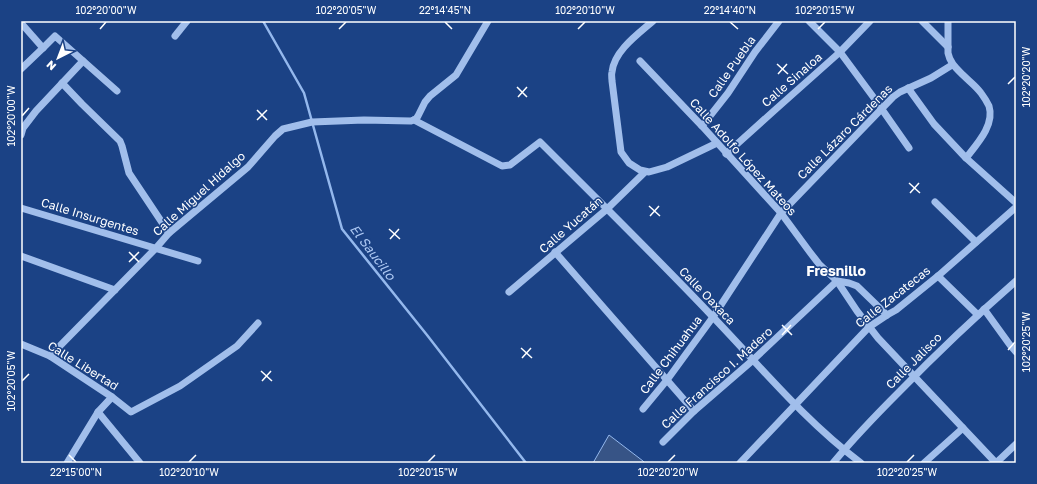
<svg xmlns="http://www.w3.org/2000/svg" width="1037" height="484" viewBox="0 0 1037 484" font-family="'Golos Text',sans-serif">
<rect width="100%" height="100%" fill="#1b4285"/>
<polygon fill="#375486" stroke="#94b8ed" points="609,435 643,461 645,463 593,463"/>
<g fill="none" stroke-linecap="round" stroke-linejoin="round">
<polyline stroke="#94b8ed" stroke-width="2.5" points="263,21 304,93 342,229 427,335 526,463"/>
<g stroke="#a1beeb" stroke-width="7">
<path d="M653 21C638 34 614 51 612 72 611 75 612 78 612 81L621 152 629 163 640 170 649 172 667 167 717 143"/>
<polyline points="809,21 840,52 874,98 909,148"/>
<polyline points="922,21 948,47"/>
<path d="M948 21V53C950 63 956 68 963 75 969 81 976 86 981 93 984 97 987 102 989 106 995 125 977 144 966 158"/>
<polyline points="21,23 43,48"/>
<polyline points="175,36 187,21"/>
<polyline points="640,61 702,126 781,213 809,251 819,264 837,281 857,311 878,338 996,463 1016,444"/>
<polyline points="21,69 43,48 55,36 117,91"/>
<polyline points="62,83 82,104 120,141 122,146 129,173 169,233"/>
<polyline points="908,88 934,124 966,158 1016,203"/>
<path d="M414 120 502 166 510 165 540 142C598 200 656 257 712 316 761 367 804 420 861 463"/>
<polyline points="702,126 728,93 755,52 779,21"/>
<polyline points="21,135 23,128 36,111 83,61"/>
<polyline points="726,154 776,109 840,52 870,21"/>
<polyline points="935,202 976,242"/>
<polyline points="21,208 198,261"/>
<polyline points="555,252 694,411"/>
<polyline points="21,256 115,290"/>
<polyline points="938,276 978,315"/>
<polyline points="509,292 607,209 645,172"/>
<polyline points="984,309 1010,345 1016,352"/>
<polyline points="21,344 50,356 112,397 131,412 180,386 237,346 258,323"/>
<polyline points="50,356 156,248 169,233 248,167 275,136 283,129 312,122 364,120 411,121 416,119 418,116 425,102 430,96 456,75 488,21"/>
<polyline points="643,409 667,380 713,317 781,213 893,97 900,92 931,78 952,65"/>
<polyline points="98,412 140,463"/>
<polyline points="663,442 694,411 753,360 837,281 849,283 857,286 887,315"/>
<polyline points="67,463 98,412 112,397"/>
<polyline points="740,463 869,327 887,315 896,310 938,276 1016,207"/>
<path d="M833 463C854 438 876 415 899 392 937 353 976 316 1016 281"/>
<polyline points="924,463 963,428"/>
</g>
</g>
<path fill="none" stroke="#fff" stroke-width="1.5" d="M445 22 452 29M730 22 738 29M100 29 106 22M339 29 346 22M578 29 585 22M818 29 825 22M777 64 788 74M778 74 787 64M1008 84 1015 77M517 87 527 97M518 97 527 87M257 110 267 120M22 116 29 108M257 120 267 110M909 183 920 193M910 193 919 183M649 206 660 216M650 216 659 206M389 229 400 239M390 239 399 229M129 252 139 262M129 262 139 252M782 325 792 335M782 335 791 325M521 348 532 358M1008 350 1015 342M522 358 531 348M261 371 272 381M22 381 29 374M262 381 271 371M69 455 76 462M189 462 196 455M428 462 435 455M668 462 675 455M907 462 914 455"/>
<g text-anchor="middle" stroke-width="3" stroke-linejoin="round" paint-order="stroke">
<g font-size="12" fill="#fff" stroke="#1b4285">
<text transform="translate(732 67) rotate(-55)" y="4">Calle Puebla</text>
<text transform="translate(792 80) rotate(-41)" y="4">Calle Sinaloa</text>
<text transform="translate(845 132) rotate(-45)" y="4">Calle Lázaro Cárdenas</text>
<text transform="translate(743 157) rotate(48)" y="4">Calle Adolfo López Mateos</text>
<text transform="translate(199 194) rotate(-42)" y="4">Calle Miguel Hidalgo</text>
<text transform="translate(90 217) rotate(17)" y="4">Calle Insurgentes</text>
<text transform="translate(571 225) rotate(-41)" y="4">Calle Yucatán</text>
<text transform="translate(707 296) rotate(46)" y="4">Calle Oaxaca</text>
<text transform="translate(893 297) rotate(-38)" y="4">Calle Zacatecas</text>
<text transform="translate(671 355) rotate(-53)" y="4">Calle Chihuahua</text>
<text transform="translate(914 361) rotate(-45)" y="4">Calle Jalisco</text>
<text transform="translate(83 366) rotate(32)" y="4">Calle Libertad</text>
<text transform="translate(717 378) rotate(-42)" y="4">Calle Francisco I. Madero</text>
</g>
<g font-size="13" font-style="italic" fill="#adc8f3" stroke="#1b4285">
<text transform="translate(373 252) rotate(53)" y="5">El Saucillo</text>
</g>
<g font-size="14" font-weight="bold" fill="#fff" stroke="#1b4285">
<text x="836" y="276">Fresnillo</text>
</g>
</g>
<rect width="1037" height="484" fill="none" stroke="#1b4285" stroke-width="44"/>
<g transform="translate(58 58) rotate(222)" stroke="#1b4285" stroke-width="3" paint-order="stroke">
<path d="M0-3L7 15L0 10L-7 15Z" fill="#ffffff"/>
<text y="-6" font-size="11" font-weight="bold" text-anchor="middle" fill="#ffffff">N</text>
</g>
<rect x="22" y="22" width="993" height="440" fill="none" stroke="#fff" stroke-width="1.5"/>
<g font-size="10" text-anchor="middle" fill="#fff">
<text x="106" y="14">102°20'00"W</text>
<text x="346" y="14">102°20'05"W</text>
<text x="445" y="14">22°14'45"N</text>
<text x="585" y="14">102°20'10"W</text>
<text x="730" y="14">22°14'40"N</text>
<text x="825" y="14">102°20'15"W</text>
<text transform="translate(1026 77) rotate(-90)" y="4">102°20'20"W</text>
<text transform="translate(11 116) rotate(-90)" y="4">102°20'00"W</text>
<text transform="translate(1026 342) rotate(-90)" y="4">102°20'25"W</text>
<text transform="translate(11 381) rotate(-90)" y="4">102°20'05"W</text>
<text x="76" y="476">22°15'00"N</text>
<text x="189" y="476">102°20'10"W</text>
<text x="428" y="476">102°20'15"W</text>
<text x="668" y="476">102°20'20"W</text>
<text x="907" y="476">102°20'25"W</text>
</g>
</svg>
